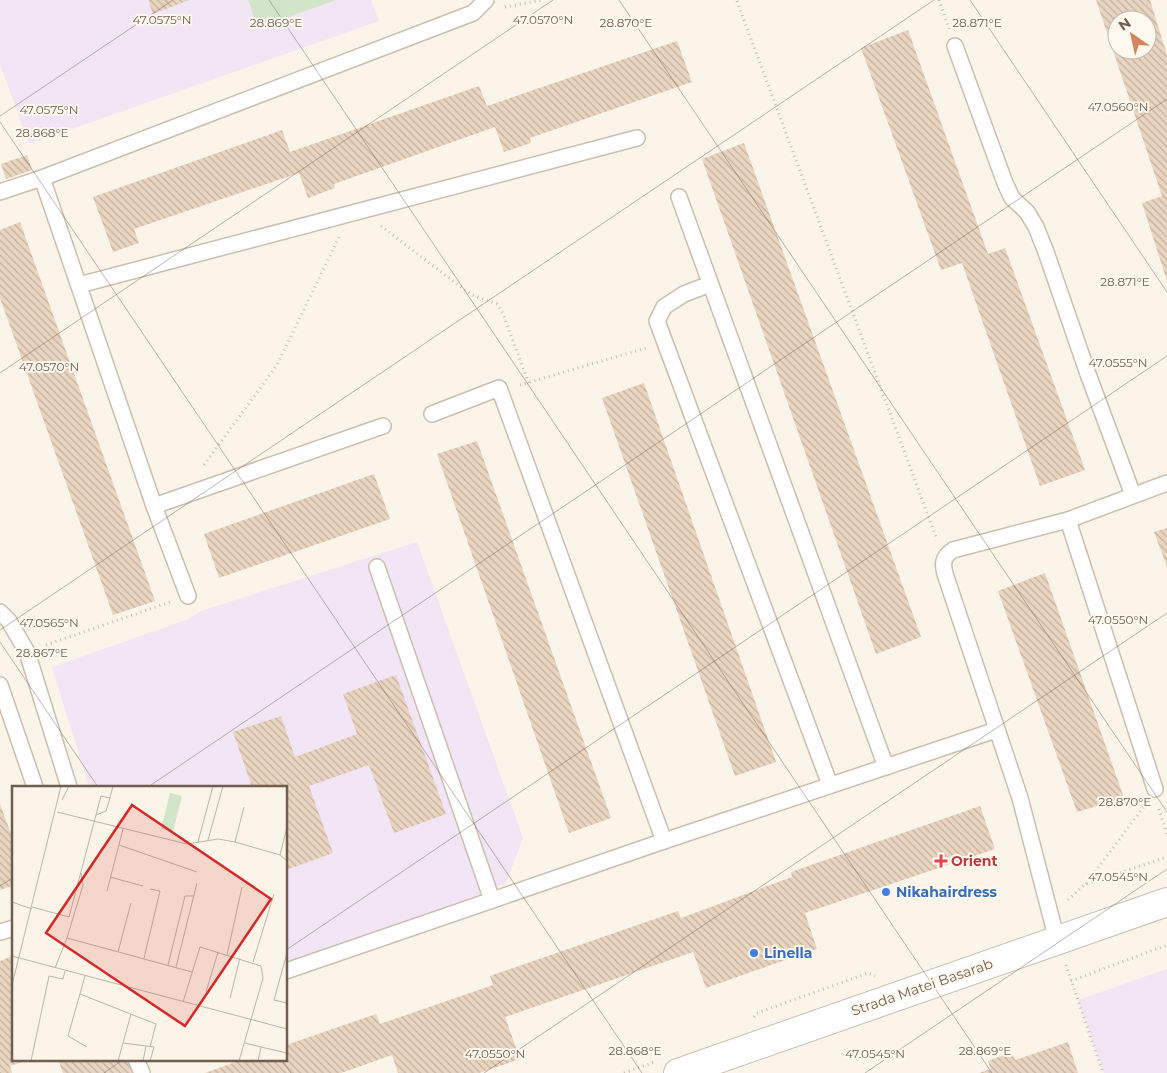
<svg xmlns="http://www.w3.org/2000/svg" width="1167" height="1073" viewBox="0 0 1167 1073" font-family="Montserrat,sans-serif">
<defs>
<pattern id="building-back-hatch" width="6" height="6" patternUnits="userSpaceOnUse" patternTransform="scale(1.25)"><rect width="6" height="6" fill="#ead5c1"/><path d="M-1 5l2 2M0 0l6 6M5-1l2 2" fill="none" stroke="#c2b09f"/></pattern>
</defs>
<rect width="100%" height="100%" fill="#faf5e8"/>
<g fill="#f2e5f6">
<polygon points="0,0 371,0 379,21 29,144 0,64"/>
<polygon points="417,542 523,838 506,883 486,890 488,894 286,964 286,787 89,787 52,667 189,619 201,611"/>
<polygon points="1167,969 1167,1073 1104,1073 1078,1000"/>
</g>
<polygon fill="#d1e6c8" points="248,0 336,0 258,28"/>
<g fill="url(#building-back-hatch)" fill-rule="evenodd">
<polygon points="148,0 189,0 153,14"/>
<path d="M1096 0H1150L1167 55V281L1142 203 1162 196ZM1117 20H1147V50H1117Z"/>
<polygon points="908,30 988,254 1005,248 1085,470 1040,486 962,263 941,270 861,48"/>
<polygon points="677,41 692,82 530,138 531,143 504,152 495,127 334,184 335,188 308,198 299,173 134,229 139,243 113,252 93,197 282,130 290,152 479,86 487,106"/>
<polygon points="744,143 921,637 876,654 702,159"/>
<polygon points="27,155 32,170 6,179 1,164"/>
<polygon points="20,222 155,601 113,615 0,298 0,230"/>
<polygon points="644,383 776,762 735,776 602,398"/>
<polygon points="477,441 611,818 569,833 437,454"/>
<polygon points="374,474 390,519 219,578 204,534"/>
<polygon points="1167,528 1167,567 1154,532"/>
<polygon points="1045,573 1124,798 1077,812 998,591"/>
<polygon points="396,675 446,814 394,833 369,765 309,786 333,853 286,870 286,787 252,787 233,732 281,716 295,757 357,734 343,694"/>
<polygon points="0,804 14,842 14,885 0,890"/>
<polygon points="980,806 995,849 805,913 817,949 706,988 693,952 505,1017 520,1059 479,1073 398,1073 392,1055 341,1073 205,1073 244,1059 286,1059 286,1045 376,1014 380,1024 493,985 490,976 678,911 681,918 792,877 791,872"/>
<polygon points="12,956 14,961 14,1059 28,1060 10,1066 12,1073 0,1073 0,961"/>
<polygon points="1068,1042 1078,1073 979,1073 991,1069 988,1061 1012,1052 1015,1060"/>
<polygon points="58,1059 128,1059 133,1073 63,1073"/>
</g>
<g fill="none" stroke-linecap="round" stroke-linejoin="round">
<g stroke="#cbbeaf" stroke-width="18">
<g id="service">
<polyline points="955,46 1005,183 1012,198 1027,212 1036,227 1046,252 1088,374 1133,495"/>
<polyline points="42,178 154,506 188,596"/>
<polyline points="0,192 42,178 473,13 486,0"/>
<polyline points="679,197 886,767"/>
<polyline points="710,284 684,294 664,307 657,321 830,785"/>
<polyline points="79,285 637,138"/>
<polyline points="432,414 499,388 664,841"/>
<polyline points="154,506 383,426"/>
<polyline points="1068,520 1155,789"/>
<polyline points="377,567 492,900"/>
<polyline points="0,612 9,621 27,652 69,787"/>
<polyline points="0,685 35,787"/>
<polyline points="0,932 14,928"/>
<path d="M1057 940 1020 798 946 577C942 565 942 557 953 550L1068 520 1167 483"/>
<polyline points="286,971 664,841 996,730"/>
<polyline points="136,1059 142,1073"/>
</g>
</g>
<g stroke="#cbbeaf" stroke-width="30">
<polyline id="tertiary" points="678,1073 1167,902"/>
</g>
<g stroke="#d1bba6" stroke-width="3" stroke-dasharray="1 4" stroke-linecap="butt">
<polyline points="939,0 949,29"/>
<polyline points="737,1 936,537"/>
<polyline points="505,7 542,0"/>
<polyline points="381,226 470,294 497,304 503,314 529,384"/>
<polyline points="520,385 646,348"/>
<polyline points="204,465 277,365 339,237"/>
<polyline points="46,645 170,602"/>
<polyline points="1159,809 1167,835"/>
<polyline points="1086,884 1145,805"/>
<polyline points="1068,900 1084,885 1167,857"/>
<polyline points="1066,965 1103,1073"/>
<polyline points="1071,981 1167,945"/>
<polyline points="754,1017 757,1013 868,973 875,976"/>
<polyline points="624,1073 655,1062"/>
</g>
<use href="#service" stroke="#fff" stroke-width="15"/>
<use href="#tertiary" stroke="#fff" stroke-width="28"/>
</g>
<path fill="none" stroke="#715e4f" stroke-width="1" stroke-opacity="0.45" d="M269 0 992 1073M619 0 1167 812M970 0 1167 292M0 116 173 0M0 122 642 1073M0 373 553 0M0 630 934 0M0 642 98 787M148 787 1167 99M0 886 14 877M286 950 1167 356M281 1059 291 1073M104 1073 124 1059M484 1073 1167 613M865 1073 1167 869"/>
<path fill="#e0444e" stroke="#fdf9ee" stroke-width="2" d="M938.5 853.5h5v5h5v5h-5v5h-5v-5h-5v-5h5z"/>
<g fill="#3f7fe0" stroke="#fdf9ee" stroke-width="2">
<circle cx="886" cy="892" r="5"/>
<circle cx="754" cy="953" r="5"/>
</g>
<g text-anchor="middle" stroke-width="4" stroke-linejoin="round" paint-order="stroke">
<g font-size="14" font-weight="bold" fill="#be3a42" stroke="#fdf9ee" text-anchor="start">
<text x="951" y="866">Orient</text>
</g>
<g font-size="14" font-weight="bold" fill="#366cbe" stroke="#fdf9ee" text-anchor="start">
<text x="896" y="897">Nikahairdress</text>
<text x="764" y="958">Linella</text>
</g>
<g font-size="14" fill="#715e4f" stroke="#fdf9ee">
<text transform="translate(922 987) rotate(-19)" y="5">Strada Matei Basarab</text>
</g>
</g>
<g transform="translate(12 786)">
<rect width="275" height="275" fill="#faf5e8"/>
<path d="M158 7 170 10 161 46 149 43Z" fill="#d1e6c8"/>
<path fill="none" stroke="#bfb4a6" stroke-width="1" d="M50 14 57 0M45 26 175 58 206 53 223 56 232 21M84 29 94 25 98 12M196 54 211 0M186 56 201 0M223 56 268 69 275 75M107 59 185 86M268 69 275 41M98 91 131 100M95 105 111 43M0 116 20 123M20 121 57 131 89 10 98 12 101 0M55 152 71 99 69 87M106 166 119 117M275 167 262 214 275 217M215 169 230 101M0 170 275 243M132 172 148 105 138 103M241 176 262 108M156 179 173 110H182M164 181 185 97M43 182 55 152 180 186M73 190 56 250 75 261M0 199 49 0M194 206 206 166M68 208 144 238 138 261M218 212 228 172M171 216 188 161 249 180 251 192 227 275M111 257 142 261 138 275M233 257 249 261M19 275 37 190 51 193 53 185M106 275 119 228M131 275 134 260M246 275 249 261 275 267"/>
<path fill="#d62828" fill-opacity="0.15" stroke="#d62828" stroke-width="2.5" d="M120 19 259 113 173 240 34 147Z"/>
<rect width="275" height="275" fill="none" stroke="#715e4f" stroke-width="2.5"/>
</g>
<g font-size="12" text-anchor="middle" fill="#715e4f" stroke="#fdf9ee" stroke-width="4" stroke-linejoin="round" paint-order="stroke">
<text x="162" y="24">47.0575°N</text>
<text x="543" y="24">47.0570°N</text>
<text x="276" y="27">28.869°E</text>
<text x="626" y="27">28.870°E</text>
<text x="977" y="27">28.871°E</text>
<text x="1118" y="111">47.0560°N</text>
<text x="49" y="114">47.0575°N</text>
<text x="42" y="137">28.868°E</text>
<text x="1125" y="286">28.871°E</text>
<text x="1118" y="367">47.0555°N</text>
<text x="49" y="371">47.0570°N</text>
<text x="1118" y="624">47.0550°N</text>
<text x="49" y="627">47.0565°N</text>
<text x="42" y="657">28.867°E</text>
<text x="1125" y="806">28.870°E</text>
<text x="1118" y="881">47.0545°N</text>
<text x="635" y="1055">28.868°E</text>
<text x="985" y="1055">28.869°E</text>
<text x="495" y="1058">47.0550°N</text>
<text x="875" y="1058">47.0545°N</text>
</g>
<g transform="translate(1132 35) rotate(326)"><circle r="24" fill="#fdf9ee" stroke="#c5bbae"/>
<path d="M0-4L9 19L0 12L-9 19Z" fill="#d6825b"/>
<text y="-8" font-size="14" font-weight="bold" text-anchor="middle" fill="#715e4f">N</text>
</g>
</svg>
